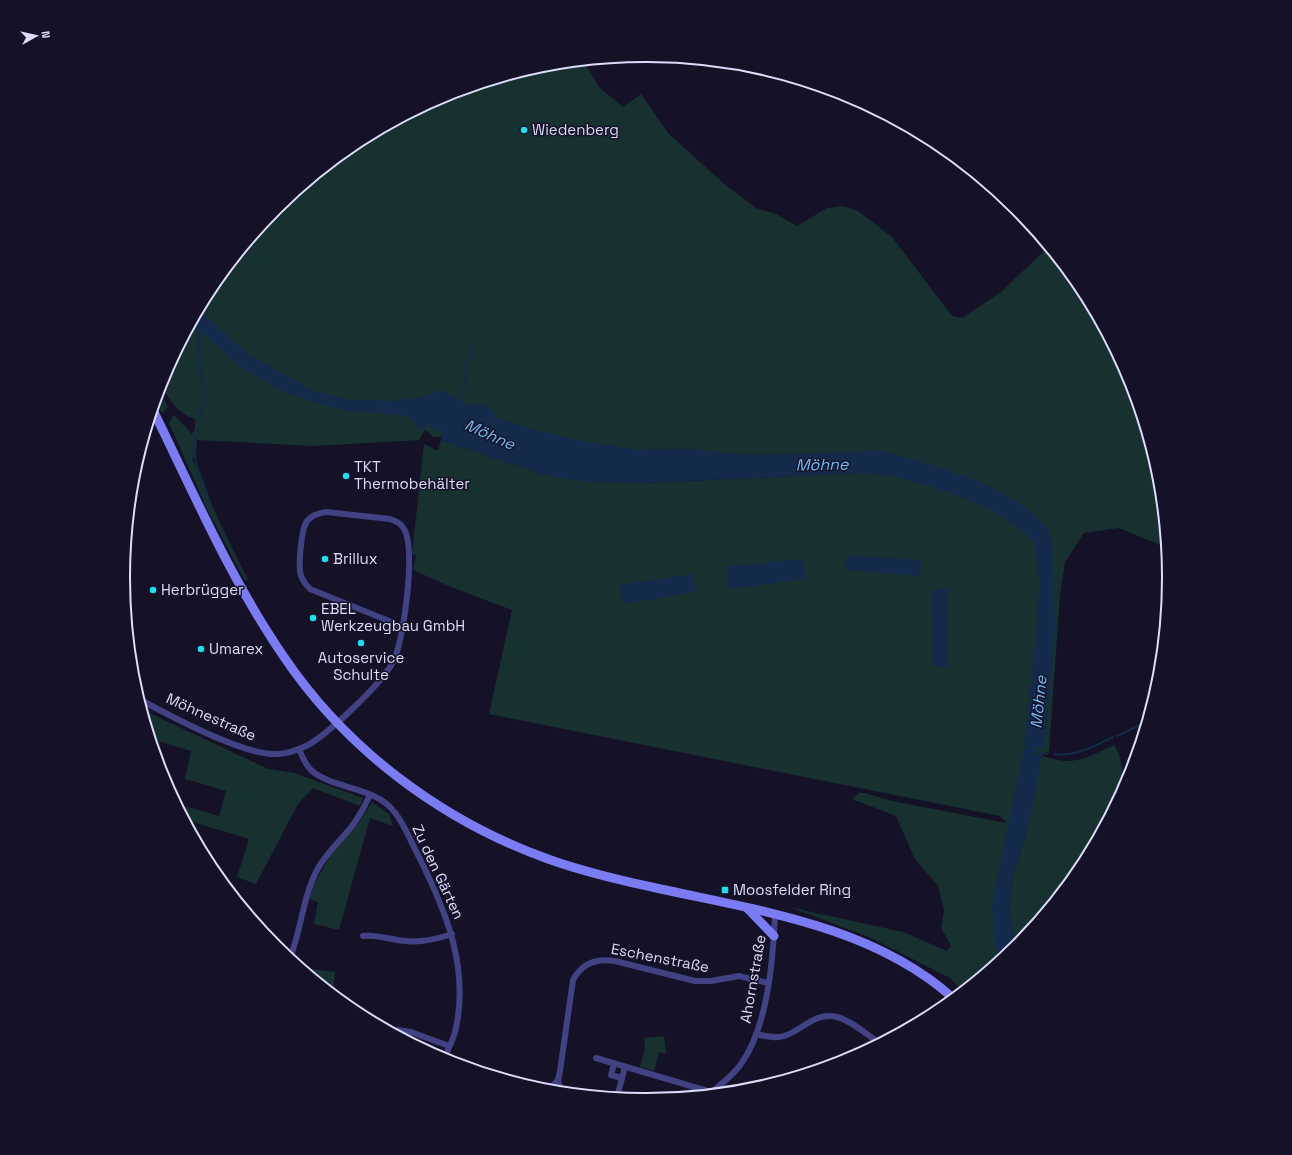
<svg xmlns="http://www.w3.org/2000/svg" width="1292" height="1155" viewBox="0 0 1292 1155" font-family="'Space Grotesk',sans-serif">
<rect width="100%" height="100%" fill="#151228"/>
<g fill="#16312f" fill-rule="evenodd">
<path d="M583 61 600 88 623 107 641 94 668 133 723 183 756 208 776 214 797 226 827 208 843 206 858 211 892 237 952 316 962 318 1001 292 1043 252 1041 239 1081 287 1129 378 1159 476 1165 547 1119 528 1084 533 1065 562 1060 595 1049 751 1044 753 1043 756C1076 767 1085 758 1114 745L1119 754 1125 784 1080 868 1016 947 1009 913 1012 878 1029 823 1001 881 1005 956 962 991 950 978 869 937 789 907 903 932 947 951 951 946 941 928 944 910 938 886 915 859 896 816 852 799 859 793H865L892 801 1006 823 1000 816 489 714 512 610 451 587 413 570 416 555 412 554 424 444 438 451 441 440 551 477 440 437H433L425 430 419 440 315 446 197 440 196 457 192 458 220 523 248 580 245 581 207 509 169 423 174 415 192 434 195 429V419C179 414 169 400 161 385L163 377 212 287 277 208 356 143 446 95 544 65ZM687 449 750 455 809 454 779 459 647 450ZM859 473 642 483 612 482Z"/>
<polygon points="159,392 168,407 162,414 156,402"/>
<polygon points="143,710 268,769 294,773 363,798 360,806 313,788 298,804 256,884 237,877 249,839 186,820 181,805 219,816 226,791 185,779 191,751 151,739"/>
<polygon points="372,802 389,814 393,826 370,818 339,930 314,924 318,902 309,899 314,885 332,852 358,824"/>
<polygon points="311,969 335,972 333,993 310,975"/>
<polygon points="664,1036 666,1054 659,1052 654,1071 640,1067 645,1048 644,1038"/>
</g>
<g fill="#132a4b">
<polygon points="199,311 248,354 312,390 325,394 344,399 391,401 420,398 442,390 467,405 482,404 495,412 494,417 529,428 583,441 640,450 687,449 750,455 832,453 877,450 916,460 980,481 1021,504 1048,527 1052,545 1055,627 1044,747 1024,745 1038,613 1039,576 1034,544 1022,530 991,509 952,493 894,476 862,473 642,483 594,482 551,477 441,440 442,431 436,430 427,424 422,430 404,415 341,410 281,391 241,367 192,324"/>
<polygon points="847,555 921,560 920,576 846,570"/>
<polygon points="803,559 806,579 728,589 726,567"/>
<polygon points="693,574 696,592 623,604 620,585"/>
<polygon points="932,589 947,589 948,666 933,667"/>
<polygon points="1023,754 1042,755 1029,823 1012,878 1009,913 1016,947 999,960 995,945 992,904"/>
</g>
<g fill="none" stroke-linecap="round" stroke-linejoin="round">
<g stroke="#132a4b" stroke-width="2">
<path d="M199 328C197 359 207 389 200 420"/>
<polyline points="460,402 465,382 464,367 469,359 473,348"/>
<polyline points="199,429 194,444 196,464 208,496"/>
<polyline points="1117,736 1146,722"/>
<polyline points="1030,750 1047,754"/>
<path d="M1055 754C1075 757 1095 746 1113 737"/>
</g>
<polyline stroke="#132a4b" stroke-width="11" points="1025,769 1035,731"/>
<g stroke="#414183" stroke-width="6">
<path d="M139 699C170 716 243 755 276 754 287 754 298 750 308 745 329 733 384 682 394 660 404 638 416 550 404 529 401 523 396 521 390 519L326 512C319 513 312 515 307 521 301 530 298 566 301 576 303 581 306 585 310 589L389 621 402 629"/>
<path d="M299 749C302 756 305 764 311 770 329 787 368 787 388 805 402 818 410 840 419 857 446 911 469 967 456 1028 454 1039 448 1049 444 1059"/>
<path d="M363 936C378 934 390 940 406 941 421 943 437 939 452 934"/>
<path d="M290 958C301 930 303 897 317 870 327 851 343 839 355 822 361 813 366 804 370 795"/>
<polyline points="398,1030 411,1032 449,1046"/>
<path d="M756 1034C765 1036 775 1039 784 1036 802 1031 815 1011 837 1017 852 1021 866 1034 879 1043"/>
<polyline points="596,1058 711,1092"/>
<polyline points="614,1064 611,1075 622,1078"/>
<polyline points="558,1080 561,1092"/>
<path d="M549 1090 558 1080 560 1071 573 980C582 963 597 958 615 961L695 981H711L739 976 768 983"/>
<path d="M710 1094C720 1084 733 1076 741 1064 768 1026 773 960 775 914"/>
<polyline points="617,1097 625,1067"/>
</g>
<g stroke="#7b7cf4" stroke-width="9">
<path d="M153 410C194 494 231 580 284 657 347 750 442 821 548 859 587 873 629 882 670 891 768 912 876 929 953 998"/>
<polyline points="748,909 774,936"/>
</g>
</g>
<g fill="#18e0ec" stroke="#151228" stroke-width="1.5">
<circle cx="524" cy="130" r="4"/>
<circle cx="346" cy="476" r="4"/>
<circle cx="325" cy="559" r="4"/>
<circle cx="153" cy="590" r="4"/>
<circle cx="313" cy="618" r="4"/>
<circle cx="361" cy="643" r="4"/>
<circle cx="201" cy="649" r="4"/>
<rect x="721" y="886" width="8" height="8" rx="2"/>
</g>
<g text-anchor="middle" stroke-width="3" stroke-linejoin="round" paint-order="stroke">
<g font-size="15" fill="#dedcfc" stroke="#151228" text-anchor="start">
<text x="532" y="135">Wiedenberg</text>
<text x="354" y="472">TKT<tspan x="354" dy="17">Thermobehälter</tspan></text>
<text x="333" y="564">Brillux</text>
<text x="161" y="595">Herbrügger</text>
<text x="321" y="614">EBEL<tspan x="321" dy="17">Werkzeugbau GmbH</tspan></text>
<text x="209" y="654">Umarex</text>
<text x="361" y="663" text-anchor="middle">Autoservice<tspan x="361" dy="17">Schulte</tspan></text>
<text x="733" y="895">Moosfelder Ring</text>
</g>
<g font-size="15" fill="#dedcfc" stroke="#151228">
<text transform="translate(211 717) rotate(24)" y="5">Möhnestraße</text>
<text transform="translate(438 872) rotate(65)" y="5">Zu den Gärten</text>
<text transform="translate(660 958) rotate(11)" y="5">Eschenstraße</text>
<text transform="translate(753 979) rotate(-80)" y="5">Ahornstraße</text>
</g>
<g font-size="16" font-style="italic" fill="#72bdf4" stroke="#151228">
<text transform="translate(490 434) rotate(24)" y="6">Möhne</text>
<text transform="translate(822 464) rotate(-1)" y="6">Möhne</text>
<text transform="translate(1038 702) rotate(-84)" y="6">Möhne</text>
</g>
</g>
<path d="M0 0H1292V1155H0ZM645 62H647A515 515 0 0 1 1162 577V578A515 515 0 0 1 647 1093H645A515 515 0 0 1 130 578V577A515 515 0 0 1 645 62Z" fill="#151228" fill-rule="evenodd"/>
<path fill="none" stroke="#dedcfc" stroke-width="2" d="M645 62H647A515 515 0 0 1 1162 577V578A515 515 0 0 1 647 1093H645A515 515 0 0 1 130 578V577A515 515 0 0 1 645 62Z"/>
<g transform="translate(36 36) rotate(82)" stroke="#151228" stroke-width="3" paint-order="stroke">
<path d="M0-3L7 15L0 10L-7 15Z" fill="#dedcfc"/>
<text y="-6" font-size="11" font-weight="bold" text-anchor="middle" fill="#dedcfc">N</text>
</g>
</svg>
